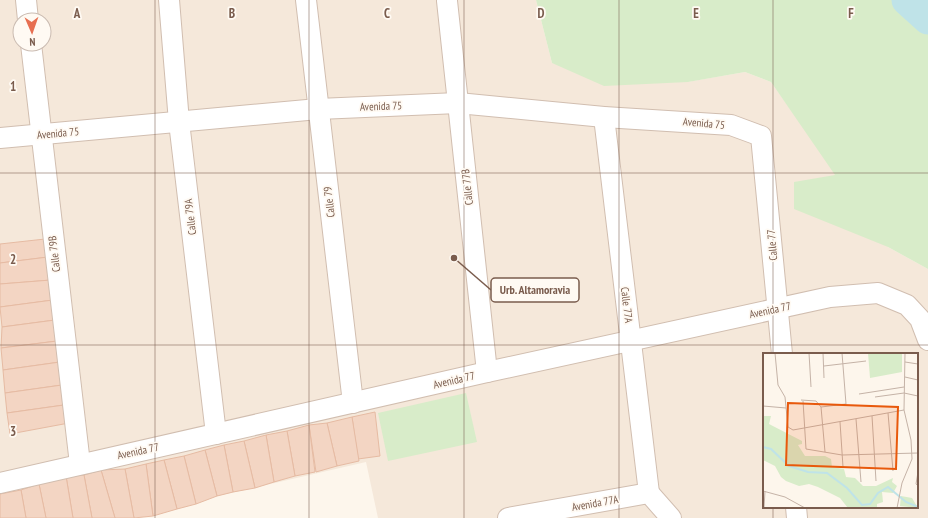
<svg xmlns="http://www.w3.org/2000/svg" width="928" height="518" viewBox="0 0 928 518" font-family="'PT Sans Narrow',sans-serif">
<rect width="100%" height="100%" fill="#fdf6ec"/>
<path fill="#f5e8da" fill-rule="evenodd" d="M0 0H536L552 63 687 82 745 72 771 82 888 247 928 269V518H378L366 462 122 518H0ZM20 20H44V44H20ZM764 354H917V507H764Z"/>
<g fill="#d8ecc9">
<polygon points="536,0 928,0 928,269 888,247 794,209 794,182 835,175 771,82 745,72 688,82 604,86 552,63"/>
<polygon points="466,393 477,442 388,461 378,413"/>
</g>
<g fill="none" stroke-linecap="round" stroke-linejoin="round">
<polyline stroke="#bfe3e8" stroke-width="31" points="907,0 928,19"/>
</g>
<g fill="#f3d5c3" stroke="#e6bba3">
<polygon points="45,239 48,257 0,263 0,244"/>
<polygon points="48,257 51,280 0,284 0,263"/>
<polygon points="51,280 53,300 0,307 0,284"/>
<polygon points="53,300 55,320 2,327 0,307"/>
<polygon points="55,320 57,341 1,348 2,327"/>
<polygon points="57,341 60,362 3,370 1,348"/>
<polygon points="60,362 62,385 5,393 3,370"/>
<polygon points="62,385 64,405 7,413 5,393"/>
<polygon points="64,405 69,423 10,434 7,413"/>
<polygon points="375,412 380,456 358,459 352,417"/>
<polygon points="352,417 359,461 337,466 327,423"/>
<polygon points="327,423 337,466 316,472 309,425"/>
<polygon points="309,425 315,472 295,476 287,431"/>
<polygon points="287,431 295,476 274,482 266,435"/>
<polygon points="266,435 274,482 255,488 244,441"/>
<polygon points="244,441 255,488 233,492 224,445"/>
<polygon points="224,445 233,492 217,496 205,450"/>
<polygon points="205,450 217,496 196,504 184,456"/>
<polygon points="184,456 196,504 177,509 164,460"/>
<polygon points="164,460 177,509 153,516 146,464"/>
<polygon points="146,464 153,516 134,518 125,469"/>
<polygon points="125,469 134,518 115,518 101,470"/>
<polygon points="101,470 115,518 92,518 84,475"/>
<polygon points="84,475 92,518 73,518 66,476"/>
<polygon points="66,476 73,518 46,518 39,484"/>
<polygon points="39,484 46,518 26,518 21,490"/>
<polygon points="21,490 26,518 0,518 0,494"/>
</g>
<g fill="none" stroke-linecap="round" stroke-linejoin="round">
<g stroke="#d1beb0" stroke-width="22">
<g id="minor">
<polyline points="26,0 28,20"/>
<polyline points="169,0 179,122 216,434"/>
<polyline points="306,0 353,403"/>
<polyline points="447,1 487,372"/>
<polyline points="31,44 80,464"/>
<polyline points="604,117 649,493"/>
<polyline points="0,138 318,109 458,103 604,117 731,125 761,136 782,354"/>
<polyline points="0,483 487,372 830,297 878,293 907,305 920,319 928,340"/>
<polyline points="796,507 797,518"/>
<polyline points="508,518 649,493 671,518"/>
</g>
</g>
<use href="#minor" stroke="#fff" stroke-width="20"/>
</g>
<path fill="none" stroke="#7a5c4d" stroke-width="1" stroke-opacity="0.55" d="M155 0V518M309 0V518M464 0V518M619 0V518M773 0V354M0 173H928M0 345H928M773 507V518"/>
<g text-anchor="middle" stroke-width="3.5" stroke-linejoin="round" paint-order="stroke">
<g font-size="11" fill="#7a5c4d" stroke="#fffaf3">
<text transform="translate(381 106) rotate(-2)" y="4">Avenida 75</text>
<text transform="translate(704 123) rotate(5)" y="4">Avenida 75</text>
<text transform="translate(58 133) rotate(-5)" y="4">Avenida 75</text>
<text transform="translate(467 187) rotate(-96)" y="4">Calle 77B</text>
<text transform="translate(329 202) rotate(-97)" y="4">Calle 79</text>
<text transform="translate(190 217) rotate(-97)" y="4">Calle 79A</text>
<text transform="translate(772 245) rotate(-95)" y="4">Calle 77</text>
<text transform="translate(54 254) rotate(-97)" y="4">Calle 79B</text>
<text transform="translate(627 305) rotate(83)" y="4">Calle 77A</text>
<text transform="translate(770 310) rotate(-12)" y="4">Avenida 77</text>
<text transform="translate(454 380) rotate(-13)" y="4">Avenida 77</text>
<text transform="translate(138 451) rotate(-12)" y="4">Avenida 77</text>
<text transform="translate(595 503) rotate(-10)" y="4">Avenida 77A</text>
</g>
</g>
<g transform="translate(763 353)">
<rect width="155" height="155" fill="#fdf6ec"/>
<path d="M139 0V19L107 25 105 0ZM0 63H8L6 71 39 88V91L35 92 42 103H62L68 106 69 114 81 116 83 124 92 125 100 133H113L130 125 129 129 134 133 130 140 119 139 120 149 114 151V155H85L77 145 55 134 46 131 36 133 23 128 18 124 12 113 0 107ZM138 143 149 145 155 155 137 153Z" fill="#d8ecc9"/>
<path fill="none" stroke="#bfe3e8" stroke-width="2" d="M0 94 8 96 26 113 45 119 64 120 84 135 99 152 107 151 115 140 125 134 143 149 155 154"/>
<path fill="none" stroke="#c5b3a7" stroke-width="1" d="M12 0 15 32 22 44 25 74 30 77 141 57M46 0 48 34M60 0 61 25M142 9 155 11M61 13 103 8M142 24 155 27M96 41 141 34M112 44 141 40 155 43M38 47 53 48 58 54 83 51 79 0M40 48 43 96 79 102 155 100M0 53 23 55M58 54 62 99M125 60 130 118M109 63 113 128M93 66 98 129M77 69 80 114M155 119 153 131 155 133M0 138 22 144 42 155M1 155 2 138M134 155 139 130 149 106 148 87 141 57 142 0"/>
<path fill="#e8590c" fill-opacity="0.15" stroke="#e8590c" stroke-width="2" d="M25 50 135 54 133 116 23 112Z"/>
<rect width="155" height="155" fill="none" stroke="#7a5c4d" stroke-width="2"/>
</g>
<g font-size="13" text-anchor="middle" font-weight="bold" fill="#7a5c4d" stroke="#fffaf3" stroke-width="3.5" stroke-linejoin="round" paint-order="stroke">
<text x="77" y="18">A</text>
<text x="232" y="18">B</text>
<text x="387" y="18">C</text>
<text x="541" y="18">D</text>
<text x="696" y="18">E</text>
<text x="851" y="18">F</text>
<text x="13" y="91">1</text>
<text x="13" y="264">2</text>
<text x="13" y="436">3</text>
</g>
<path fill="none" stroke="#7a5c4d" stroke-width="1.5" d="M454 258L491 290"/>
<circle fill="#7a5c4d" stroke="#fffaf3" stroke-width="1.5" cx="454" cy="258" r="4"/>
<rect fill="#fffaf3" stroke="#7a5c4d" stroke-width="1.5" x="491" y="278" width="88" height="24" rx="4"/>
<g font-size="12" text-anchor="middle" font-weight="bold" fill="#7a5c4d">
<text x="535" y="294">Urb. Altamoravia</text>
</g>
<g transform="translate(32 32) rotate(178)"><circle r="19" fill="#fffaf3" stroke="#cabbb1"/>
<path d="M0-3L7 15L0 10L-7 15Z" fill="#e76f51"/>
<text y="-6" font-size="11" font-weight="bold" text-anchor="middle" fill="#7a5c4d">N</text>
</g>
</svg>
